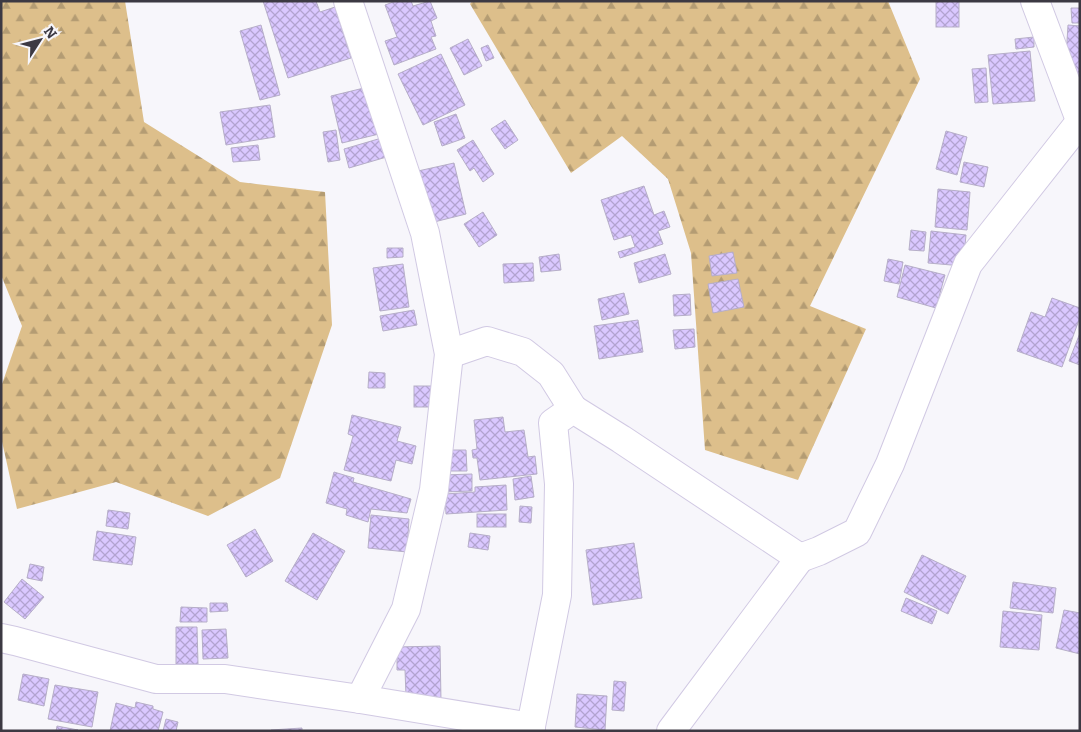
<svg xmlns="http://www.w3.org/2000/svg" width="1081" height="732" viewBox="0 0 1081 732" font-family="Bitter,serif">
<defs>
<pattern id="forest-firs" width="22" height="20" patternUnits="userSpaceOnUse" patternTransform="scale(1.25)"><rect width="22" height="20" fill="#ddbf8b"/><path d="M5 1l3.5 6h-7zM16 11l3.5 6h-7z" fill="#b49c73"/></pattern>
<pattern id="building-cross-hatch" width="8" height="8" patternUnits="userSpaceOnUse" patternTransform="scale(1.25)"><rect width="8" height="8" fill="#dac8ff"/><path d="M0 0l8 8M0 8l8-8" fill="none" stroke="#b2a3d0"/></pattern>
</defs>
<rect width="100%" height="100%" fill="#f7f6fb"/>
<g fill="url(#forest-firs)">
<polygon points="1,1 125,1 144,122 240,182 325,192 332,325 280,478 208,516 116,482 17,509 1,437 1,387 22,326 1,275"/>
<polygon points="472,1 888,1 920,79 810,306 866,329 798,480 705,450 691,253 668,179 622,136 571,173 470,4"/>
</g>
<g fill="url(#building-cross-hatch)" stroke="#b6aec8">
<polygon points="263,1 316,1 320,12 335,7 351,58 288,78"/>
<polygon points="396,1 411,1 413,6 430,1 437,18 431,21 436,36 431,37 436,49 394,65 385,41 397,37 385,5"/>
<rect x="936" y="1" width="23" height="26"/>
<polygon points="1071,8 1080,8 1080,23 1072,23"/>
<polygon points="261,25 280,95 260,100 240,31"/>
<polygon points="1068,25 1080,26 1080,76 1065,73"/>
<polygon points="1034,37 1034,47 1016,49 1015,39"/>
<polygon points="468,39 482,66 464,75 450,48"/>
<polygon points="488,45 494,58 486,61 481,48"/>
<polygon points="1030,51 1035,101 993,104 988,55"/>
<polygon points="441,54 465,105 423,125 398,74"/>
<polygon points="986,68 988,102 975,103 972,69"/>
<polygon points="368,87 379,134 342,143 331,96"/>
<polygon points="270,105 275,137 226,145 220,112"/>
<polygon points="456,114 465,138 442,146 434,122"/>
<polygon points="505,120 518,140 505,149 491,129"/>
<polygon points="336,130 340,160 328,162 323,132"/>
<polygon points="946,131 967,137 957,175 936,169"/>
<polygon points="385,137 390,156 349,168 344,149"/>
<polygon points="473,140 494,174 483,182 474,168 470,171 457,150"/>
<polygon points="258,145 260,160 233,162 231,148"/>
<polygon points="964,162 988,167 984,187 960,182"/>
<polygon points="454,163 466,214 430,223 418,171"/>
<polygon points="644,186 654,215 664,211 670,227 658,231 663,244 620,258 618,252 635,247 631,235 614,240 601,200"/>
<polygon points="938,189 970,192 967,230 935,227"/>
<polygon points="483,212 497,235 479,247 464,224"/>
<polygon points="911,230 926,232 924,251 909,250"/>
<polygon points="931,231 966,235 963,266 928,263"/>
<polygon points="387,248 403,248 403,257 387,258"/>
<polygon points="733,252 737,273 712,276 709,256"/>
<polygon points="559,254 561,270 541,272 539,257"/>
<polygon points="665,254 671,274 639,283 634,263"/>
<polygon points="888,259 903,262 899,284 884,281"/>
<polygon points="533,263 534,281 504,283 503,264"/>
<polygon points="403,264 409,307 380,311 373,268"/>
<polygon points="905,265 945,275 936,308 897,297"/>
<polygon points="738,279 744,307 713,313 708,284"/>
<polygon points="624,293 629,314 602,320 598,299"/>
<polygon points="690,294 691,315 674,316 673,295"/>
<polygon points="1052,298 1080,308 1080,317 1062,367 1017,351 1031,312 1045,317"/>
<polygon points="414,310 417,325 383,331 380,316"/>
<polygon points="638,320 643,352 599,359 594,326"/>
<polygon points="694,329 695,347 675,349 673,330"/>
<polygon points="1080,333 1080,365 1069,361"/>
<polygon points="369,372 385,373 385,388 368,388"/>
<rect x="414" y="386" width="18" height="21"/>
<polygon points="352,415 401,427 397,441 416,446 412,464 396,460 391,481 344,470 353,436 348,434"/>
<polygon points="503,417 505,432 524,430 528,457 535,456 537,474 480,480 477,458 473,458 472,450 477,449 474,420"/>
<polygon points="443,450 466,450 467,471 443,471"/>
<polygon points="334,472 354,478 353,482 411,499 407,513 371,509 368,522 346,515 347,509 326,503"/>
<polygon points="472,474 472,491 444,492 443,475"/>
<polygon points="531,476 534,497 515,500 513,479"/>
<polygon points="506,485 507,510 446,514 445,494 475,492 475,487"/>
<polygon points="520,506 532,507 531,523 519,522"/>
<polygon points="108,510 130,513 128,529 106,526"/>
<rect x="477" y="514" width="29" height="13"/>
<polygon points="371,515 409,519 407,552 368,548"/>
<polygon points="255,529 273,561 246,577 227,545"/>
<polygon points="97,531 136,537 132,565 93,560"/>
<polygon points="313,533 345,551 317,600 285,581"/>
<polygon points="470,533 490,536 488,550 468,547"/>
<polygon points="634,543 642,598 593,605 586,550"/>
<polygon points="922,555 966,576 948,614 904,592"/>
<polygon points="30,564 44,567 42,581 27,578"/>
<polygon points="22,579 44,597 25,619 4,602"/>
<polygon points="1013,582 1056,588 1053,613 1010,608"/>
<polygon points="906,598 937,611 932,624 901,611"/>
<polygon points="210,603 227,603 228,611 210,612"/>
<polygon points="181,607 207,608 207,622 180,622"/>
<polygon points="1064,610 1080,613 1080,654 1056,648"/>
<polygon points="1003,611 1042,615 1039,650 1000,647"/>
<polygon points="176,627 197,627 198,664 176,664"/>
<polygon points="226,629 228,658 203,659 202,630"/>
<polygon points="440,646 441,701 406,696 405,670 397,670 397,647"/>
<polygon points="23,674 49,679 44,706 18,700"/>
<polygon points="614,681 626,682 624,711 612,710"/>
<polygon points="55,685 98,692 92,727 48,719"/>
<polygon points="577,694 607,696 605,730 575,727"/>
<polygon points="136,702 153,706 153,709 163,712 158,731 110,731 116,703 135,708"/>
<polygon points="166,719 178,722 176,731 163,731"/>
<polygon points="57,726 78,730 56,731"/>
<polygon points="302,728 302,731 271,731 271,730"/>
</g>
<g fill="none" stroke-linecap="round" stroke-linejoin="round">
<g stroke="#d1c9e3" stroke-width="30">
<g id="minor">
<polyline points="348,1 425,233 449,354 434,490 406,609 360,699"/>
<polyline points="1035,1 1080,120"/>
<polyline points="449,354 487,341 523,352 551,374 573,409"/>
<polyline points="1,638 15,641 156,679 225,679 360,699 531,727"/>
<polyline points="530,731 557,595 559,484 553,423 573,409 621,439 800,558 819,551 857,532 890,464 968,264 1080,122"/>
<polyline points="671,731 800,558"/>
</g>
</g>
<use href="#minor" stroke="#fff" stroke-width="28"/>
</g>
<rect width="1081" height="732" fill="none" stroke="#3c3943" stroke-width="5"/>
<g transform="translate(40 40) rotate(54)" stroke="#f7f6fb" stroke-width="4" paint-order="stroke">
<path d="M0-4L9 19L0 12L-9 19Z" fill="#3c3943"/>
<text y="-8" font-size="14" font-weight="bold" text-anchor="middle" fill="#3c3943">N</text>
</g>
</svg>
